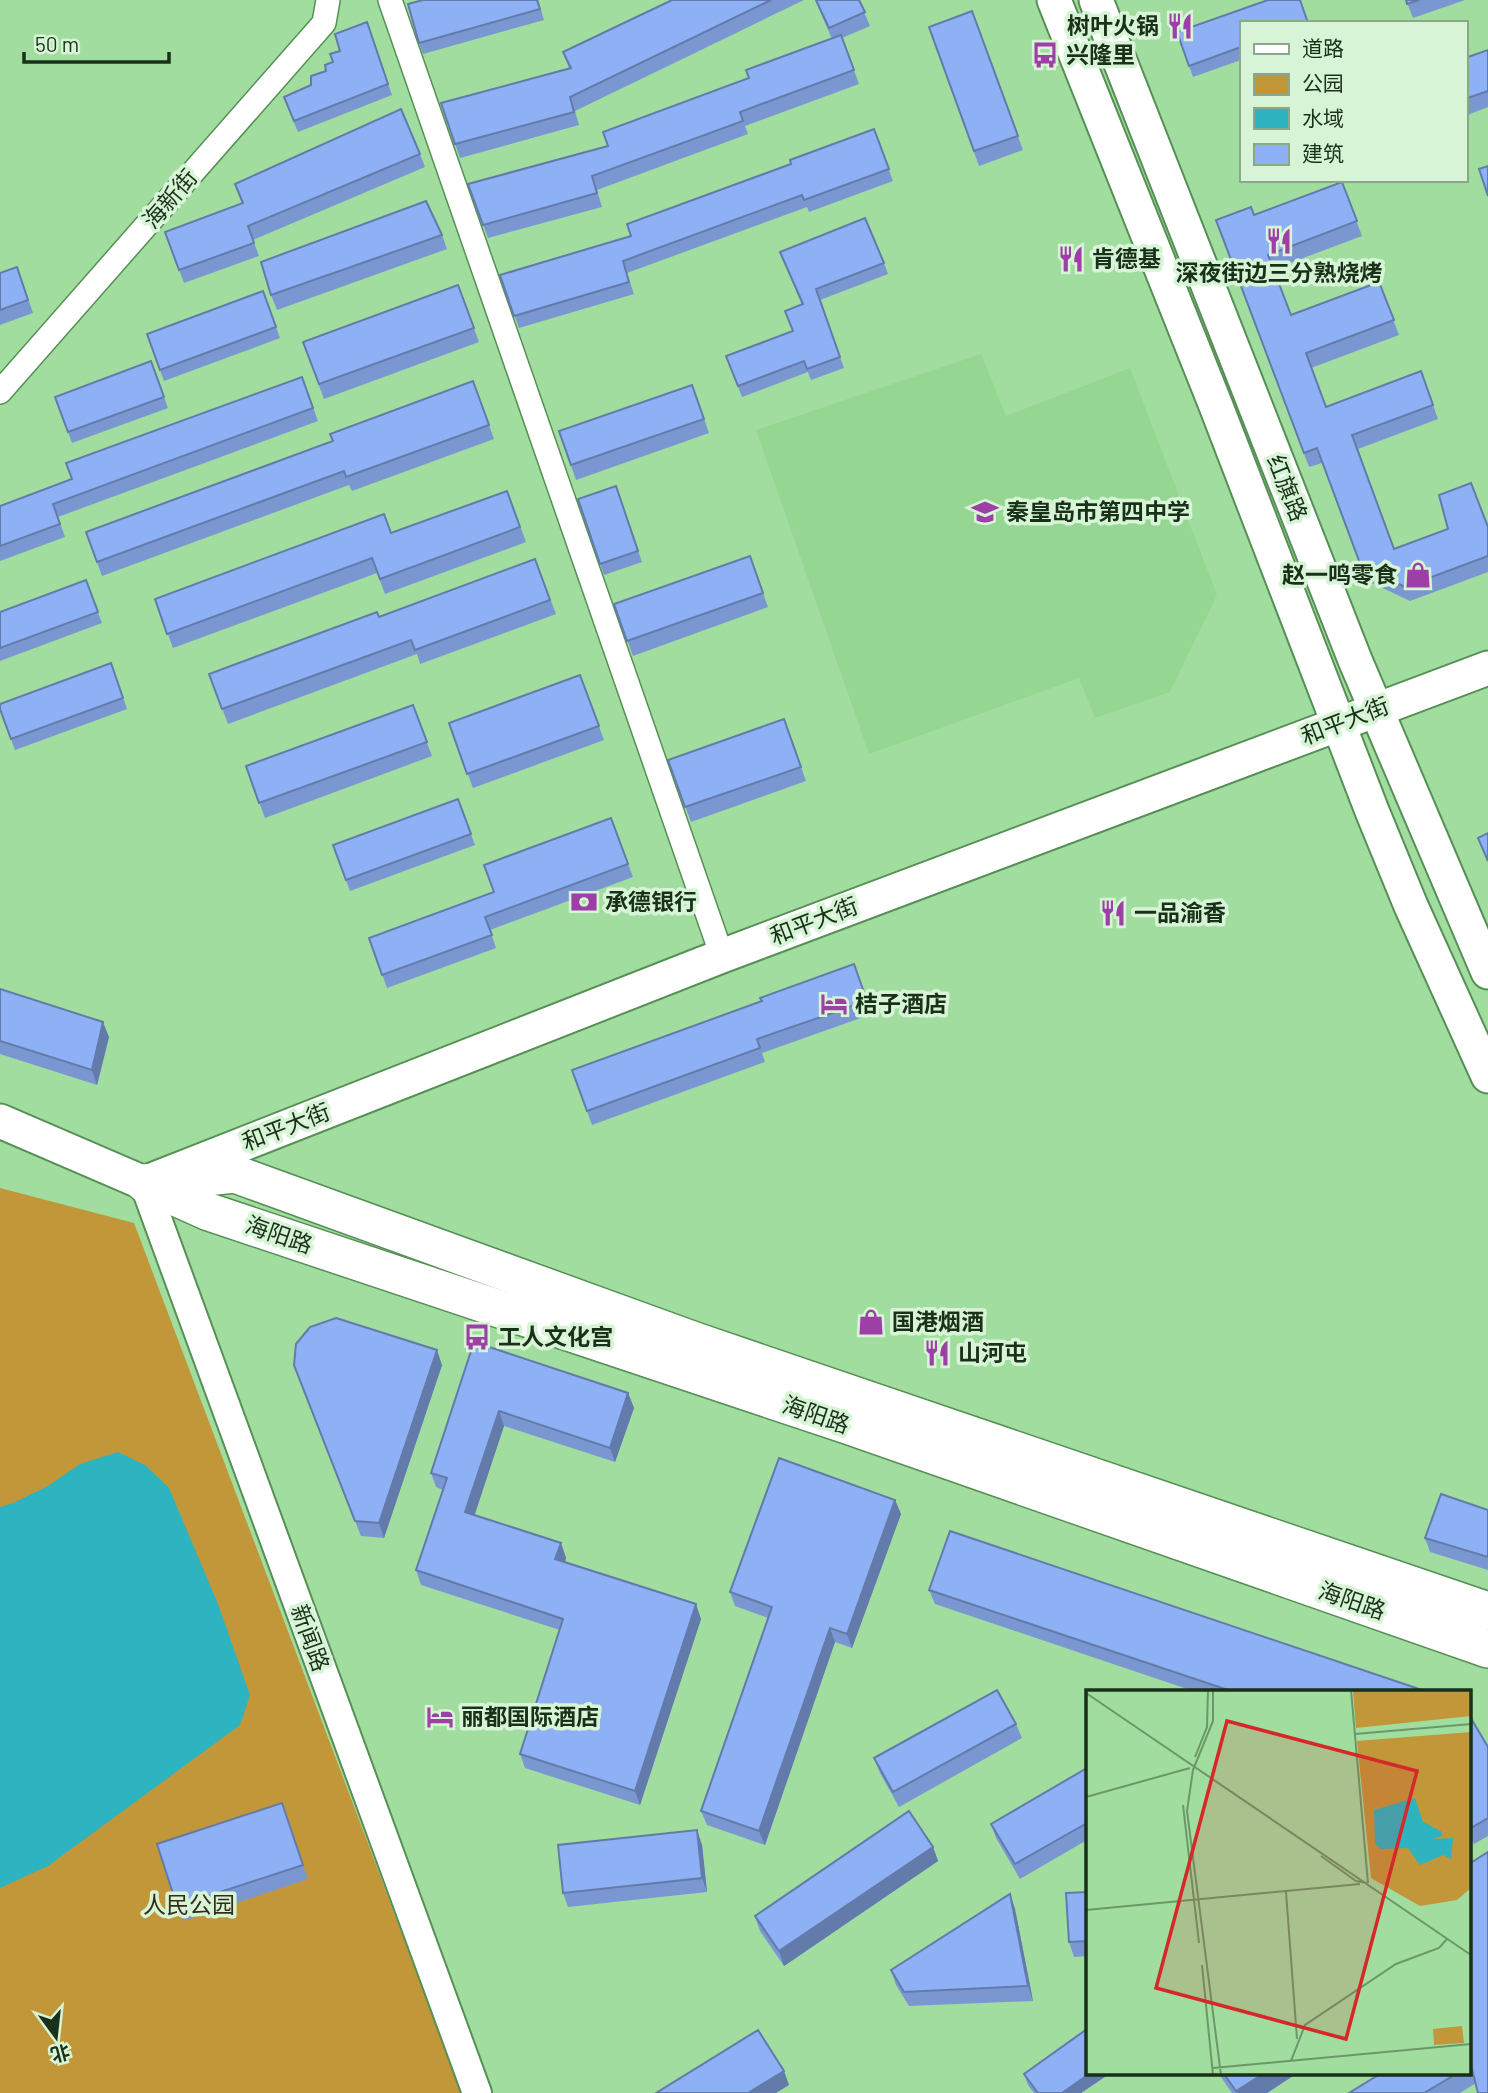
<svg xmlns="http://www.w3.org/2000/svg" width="1488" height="2093" viewBox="0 0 1488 2093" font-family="Barlow,'Noto Sans SC',sans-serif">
<rect width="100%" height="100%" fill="#a1dd9f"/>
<polygon fill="#94d692" points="981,354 1006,416 1130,368 1217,595 1170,692 1095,718 1079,678 869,754 756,430"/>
<polygon fill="#c19739" points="0,1188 134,1223 462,2093 0,2093"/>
<polygon fill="#2db4c0" points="118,1452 145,1465 169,1488 218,1604 250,1695 240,1725 48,1866 0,1888 0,1507 13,1503 48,1486 80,1464"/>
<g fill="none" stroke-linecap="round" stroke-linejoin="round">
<g stroke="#569056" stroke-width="26">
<g id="minor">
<polyline points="390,0 722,956"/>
<polyline points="0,392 324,23 328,0"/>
</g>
</g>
<g stroke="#569056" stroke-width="32">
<polyline id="tertiary" points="144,1183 477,2093"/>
</g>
<g stroke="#569056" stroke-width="37">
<g id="secondary">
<polyline points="1054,0 1216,406 1372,811 1411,906 1488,1076"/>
<polyline points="1096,0 1355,660 1488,972"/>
<polyline points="0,1121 144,1183 722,956 1488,668"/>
</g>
</g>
<g stroke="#569056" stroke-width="40">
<g id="primary">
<polyline points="144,1183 209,1212 847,1425 1488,1649"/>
<polyline points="146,1183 235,1174 695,1341 1488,1611"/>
</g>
</g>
<use href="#minor" stroke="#fff" stroke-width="23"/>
<use href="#tertiary" stroke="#fff" stroke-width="28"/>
<use href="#secondary" stroke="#fff" stroke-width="33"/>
<use href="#primary" stroke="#fff" stroke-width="37"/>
</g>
<g fill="#7a97d2">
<polygon points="423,0 538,0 544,20 423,54 419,43"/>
<polygon points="672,0 804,0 575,111 579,125 460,158 455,144 569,68 563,52"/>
<polygon points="815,0 859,0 870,26 842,38 859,84 745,126 748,134 597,190 602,207 488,238 468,184 608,146 832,39"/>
<polygon points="1406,0 1465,0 1413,18"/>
<polygon points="972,11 1023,150 979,166 929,27"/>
<polygon points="367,22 392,95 298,132 288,108 326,71 340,51"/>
<polygon points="1241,23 1241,60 1193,77 1177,32"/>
<polygon points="1488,50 1488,107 1465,116 1465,58"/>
<polygon points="874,129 893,181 809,212 807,207 627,273 634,294 519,328 500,275 631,236 791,164"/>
<polygon points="420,154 425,167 253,240 259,256 184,283 165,232 242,204 235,184"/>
<polygon points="1342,182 1362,236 1274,269 1291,315 1379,282 1399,335 1311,368 1326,407 1421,371 1438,419 1358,449 1394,549 1488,527 1488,572 1410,601 1366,580 1322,463 1309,467 1216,220 1254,215"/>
<polygon points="442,235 447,249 277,310 271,295"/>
<polygon points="780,252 884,263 888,274 820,300 844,368 811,380 808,372 742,397 726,356 793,331 802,305"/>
<polygon points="17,267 33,313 0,325 0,273"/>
<polygon points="458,285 479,342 324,399 303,342"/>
<polygon points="263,291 280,338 164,381 147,334"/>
<polygon points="151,361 168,408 72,443 55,397"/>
<polygon points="302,377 318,421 58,517 65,537 0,561 0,506 72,479"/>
<polygon points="473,381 494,439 352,491 349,485 102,576 86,532 333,441"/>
<polygon points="692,385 709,433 576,480 559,431"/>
<polygon points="616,486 642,562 604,575 578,499"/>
<polygon points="507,491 526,542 385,594 377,573 173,648 155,599 391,533"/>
<polygon points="750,556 768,607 633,656 614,604"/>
<polygon points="535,559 556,614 420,664 417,654 228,724 209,674 379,617"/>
<polygon points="86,580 102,623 0,661 0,612"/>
<polygon points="111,663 127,709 15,750 0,709"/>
<polygon points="580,675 604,740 473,788 449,723"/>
<polygon points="413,705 432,756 265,818 246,766"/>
<polygon points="784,719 806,781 691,822 668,760"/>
<polygon points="458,799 475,845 350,891 333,845"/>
<polygon points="611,818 633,877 490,930 496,948 387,988 369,938 494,892"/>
<polygon points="854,964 872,1014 762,1053 765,1062 592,1125 572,1070 762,1001"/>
<polygon points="0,989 109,1037 97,1085 0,1054"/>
<polygon points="474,1342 628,1393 634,1408 615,1462 504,1426 474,1515 561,1543 566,1558 565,1562 701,1619 640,1805 525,1768 520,1754 560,1630 421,1585 416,1570 443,1490 436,1487 431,1473"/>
<polygon points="442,1365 384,1538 361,1536 299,1379"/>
<polygon points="895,1500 901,1514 852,1648 835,1642 765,1845 707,1825 701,1811 768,1618 735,1606 730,1592"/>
<polygon points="1488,1510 1488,1570 1430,1552 1425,1538"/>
<polygon points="929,1590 1428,1692 1196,1692 935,1604"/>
<polygon points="1469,1715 1488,1747 1488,1836 1474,1844 1469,1834"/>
<polygon points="1016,1724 1022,1738 899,1807 880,1773 874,1758"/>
<polygon points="1087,1768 1087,1840 1020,1879 996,1838 991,1824"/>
<polygon points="287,1818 308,1879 183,1921 177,1906"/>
<polygon points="702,1845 707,1892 568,1907 563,1893"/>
<polygon points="933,1847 938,1861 784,1966 760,1931 755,1916"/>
<polygon points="1469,1864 1476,2083 1460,2093 1349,2093 1380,2074 1469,2074"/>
<polygon points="1087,1892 1087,1956 1074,1957 1069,1942"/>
<polygon points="1010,1894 1015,1909 1033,2001 909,2006 896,1985 891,1970"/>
<polygon points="1024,2074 1109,2074 1081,2093 1034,2093 1028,2085"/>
<polygon points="1219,2074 1296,2074 1267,2093 1232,2093"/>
</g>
<g fill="#637bab">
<polygon points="103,1022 109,1037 97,1085 92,1070"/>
<polygon points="437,1350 442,1365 384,1538 379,1523"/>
<polygon points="628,1393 634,1408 615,1462 610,1448"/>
<polygon points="499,1411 504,1426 471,1526 465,1512"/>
<polygon points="895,1500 901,1514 852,1648 847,1634"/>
<polygon points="561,1543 566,1558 561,1574 555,1559"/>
<polygon points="696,1604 701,1619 640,1805 635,1791"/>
<polygon points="830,1628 835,1642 765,1845 759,1831"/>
<polygon points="697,1830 702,1845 707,1892 702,1878"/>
<polygon points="933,1847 938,1861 784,1966 779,1951"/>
<polygon points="1010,1894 1015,1909 1033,2001 1028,1986"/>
<polygon points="784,2071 789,2085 776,2093 748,2093"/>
<polygon points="1089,2074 1109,2074 1081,2093 1062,2093"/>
<polygon points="1263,2074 1296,2074 1267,2093 1237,2093 1236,2091"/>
</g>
<g fill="#8eb0f4" stroke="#637bab" stroke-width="2">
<polygon points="423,0 537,0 540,9 419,43 408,4"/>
<polygon points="672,0 771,0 570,97 574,112 455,144 441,103 571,68 563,52"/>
<polygon points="816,0 859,0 865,12 829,28"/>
<polygon points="1268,0 1300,0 1308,23 1241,23 1241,47 1189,66 1177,32"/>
<polygon points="1406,0 1419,0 1407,4"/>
<polygon points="972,11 1018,136 974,151 929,27"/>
<polygon points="367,22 388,84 294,121 284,97 311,85 311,76 326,71 325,65 333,62 330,54 340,51 335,34"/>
<polygon points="841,35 854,70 740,112 743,121 592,176 597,193 483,225 468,184 608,146 603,132 749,78 746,70"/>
<polygon points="1488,50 1488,91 1465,99 1465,58"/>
<polygon points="401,109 420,154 248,226 254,243 179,270 165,232 243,203 235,184"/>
<polygon points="874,129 889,169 804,200 802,195 623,261 629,282 514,316 500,275 631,236 627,224 791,164 790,160"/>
<polygon points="1488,166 1488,196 1479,169"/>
<polygon points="1342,182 1357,221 1268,255 1291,315 1379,282 1394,320 1306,353 1326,407 1421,371 1433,405 1352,435 1394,549 1448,529 1439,495 1471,483 1488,527 1488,556 1405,587 1361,566 1317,448 1304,453 1216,220 1251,207 1254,215"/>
<polygon points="426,201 442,235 271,295 261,262"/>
<polygon points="865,218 884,263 816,289 840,357 807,369 804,361 738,386 726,356 793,331 785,311 803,304 780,252"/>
<polygon points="17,267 28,300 0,310 0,273"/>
<polygon points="458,285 474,328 319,384 303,342"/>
<polygon points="263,291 276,327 160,370 147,334"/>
<polygon points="151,361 164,397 68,432 55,397"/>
<polygon points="302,377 313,408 53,504 60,524 0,546 0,506 72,479 66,463"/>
<polygon points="473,381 489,425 346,477 344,471 97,562 86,532 333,441 330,434"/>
<polygon points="692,385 704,419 571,465 559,431"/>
<polygon points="616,486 638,551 600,564 578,499"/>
<polygon points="507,491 520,527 380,579 372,558 167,634 155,599 384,514 391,533"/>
<polygon points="750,556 763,593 627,641 614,604"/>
<polygon points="535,559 550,600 415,650 411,640 222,709 209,674 377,612 379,617"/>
<polygon points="86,580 98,612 0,648 0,612"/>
<polygon points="111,663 123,698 11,739 0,709 0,704"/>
<polygon points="580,675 599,726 467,774 449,723"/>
<polygon points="413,705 427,742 259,803 246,766"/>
<polygon points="784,719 801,767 685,807 668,760"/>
<polygon points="458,799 471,834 346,880 333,845"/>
<polygon points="611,818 628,864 485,917 492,935 382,975 369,938 494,892 484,865"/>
<polygon points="1488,833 1488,861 1478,838"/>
<polygon points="854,964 867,1001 757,1039 760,1048 587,1111 572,1070 762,1001 760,998"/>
<polygon points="0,989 103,1022 92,1070 0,1041"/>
<polygon points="336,1318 437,1350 379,1523 355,1521 294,1365 296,1344 310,1327"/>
<polygon points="474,1342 628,1393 610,1448 499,1411 465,1512 561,1543 555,1559 696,1604 635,1791 520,1754 563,1619 416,1570 447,1478 431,1473"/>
<polygon points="779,1458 895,1500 847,1634 830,1628 759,1831 701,1811 772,1607 730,1592"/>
<polygon points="1441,1494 1488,1510 1488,1557 1425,1538"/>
<polygon points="950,1531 1428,1692 1234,1692 929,1590"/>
<polygon points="997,1690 1016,1724 893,1792 874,1758"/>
<polygon points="1469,1715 1488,1747 1488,1818 1469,1829"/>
<polygon points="1087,1768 1087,1823 1015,1864 991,1824"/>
<polygon points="282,1803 303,1865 177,1906 157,1844"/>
<polygon points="909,1811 933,1847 779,1951 755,1916"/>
<polygon points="697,1830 702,1878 563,1893 558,1845"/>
<polygon points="1488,1852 1488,2093 1478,2093 1471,2065 1469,2066 1469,1864"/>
<polygon points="1087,1892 1087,1941 1069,1942 1066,1893"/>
<polygon points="1010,1894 1028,1986 904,1992 891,1970"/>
<polygon points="1087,2029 1087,2074 1089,2074 1062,2093 1038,2093 1024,2074"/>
<polygon points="758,2030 784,2071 748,2093 656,2093"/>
<polygon points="1224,2074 1263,2074 1236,2091"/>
<polygon points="1380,2074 1456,2074 1424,2093 1349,2093"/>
</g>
<defs>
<g id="restaurant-bare" transform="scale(2.1)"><path d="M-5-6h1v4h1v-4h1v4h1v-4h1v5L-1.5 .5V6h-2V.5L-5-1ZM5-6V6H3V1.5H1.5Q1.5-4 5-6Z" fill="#9e3fa8" stroke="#d7f5d6" stroke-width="2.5" paint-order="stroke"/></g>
<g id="bus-bare" transform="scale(2.1)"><path d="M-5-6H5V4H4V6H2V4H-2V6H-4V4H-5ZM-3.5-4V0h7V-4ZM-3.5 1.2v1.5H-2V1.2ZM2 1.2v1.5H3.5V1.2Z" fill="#9e3fa8" stroke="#d7f5d6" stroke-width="2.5" paint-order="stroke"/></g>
<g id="school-bare" transform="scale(2.1)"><path d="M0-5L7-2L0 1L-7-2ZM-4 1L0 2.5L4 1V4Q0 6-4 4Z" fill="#9e3fa8" stroke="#d7f5d6" stroke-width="2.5" paint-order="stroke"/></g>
<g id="shop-bare" transform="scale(2.1)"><path d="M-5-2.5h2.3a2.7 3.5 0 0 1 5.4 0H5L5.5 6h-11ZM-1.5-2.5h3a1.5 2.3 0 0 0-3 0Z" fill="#9e3fa8" stroke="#d7f5d6" stroke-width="2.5" paint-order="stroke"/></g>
<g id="bank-bare" transform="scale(2.1)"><path d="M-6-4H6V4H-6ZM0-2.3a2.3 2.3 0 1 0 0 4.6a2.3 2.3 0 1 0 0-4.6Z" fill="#9e3fa8" stroke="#d7f5d6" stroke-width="2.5" paint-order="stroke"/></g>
<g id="hotel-bare" transform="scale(2.1)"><path d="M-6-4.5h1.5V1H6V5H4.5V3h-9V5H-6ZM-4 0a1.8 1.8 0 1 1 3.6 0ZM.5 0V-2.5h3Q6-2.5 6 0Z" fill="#9e3fa8" stroke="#d7f5d6" stroke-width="2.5" paint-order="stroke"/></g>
</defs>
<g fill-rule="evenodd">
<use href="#restaurant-bare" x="1180" y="26"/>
<use href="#bus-bare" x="1045" y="55"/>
<use href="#restaurant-bare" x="1279" y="241"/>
<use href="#restaurant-bare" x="1071" y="259"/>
<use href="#school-bare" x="985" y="512"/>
<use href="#shop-bare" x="1418" y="575"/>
<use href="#bank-bare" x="584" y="902"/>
<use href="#restaurant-bare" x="1113" y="913"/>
<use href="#hotel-bare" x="834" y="1004"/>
<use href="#shop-bare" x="871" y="1322"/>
<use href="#bus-bare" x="477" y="1337"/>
<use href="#restaurant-bare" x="937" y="1353"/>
<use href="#hotel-bare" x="440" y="1717"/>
</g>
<g text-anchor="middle" stroke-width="7" stroke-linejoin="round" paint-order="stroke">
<g font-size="23" font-weight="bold" fill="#193119" stroke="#d7f5d6" text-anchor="start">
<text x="1159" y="34" text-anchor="end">树叶火锅</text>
<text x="1066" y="63">兴隆里</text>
<text x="1092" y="267">肯德基</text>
<text x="1279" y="281" text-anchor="middle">深夜街边三分熟烧烤</text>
<text x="1006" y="520">秦皇岛市第四中学</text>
<text x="1397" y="583" text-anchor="end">赵一鸣零食</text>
<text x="605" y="910">承德银行</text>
<text x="1134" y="921">一品渝香</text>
<text x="855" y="1012">桔子酒店</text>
<text x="892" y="1330">国港烟酒</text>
<text x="498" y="1345">工人文化宫</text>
<text x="958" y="1361">山河屯</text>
<text x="461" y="1725">丽都国际酒店</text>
</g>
<g font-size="23" fill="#193119" stroke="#d7f5d6">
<text transform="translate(170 199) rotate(-49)" y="8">海新街</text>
<text transform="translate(1287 488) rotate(68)" y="8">红旗路</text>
<text transform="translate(1345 721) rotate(-21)" y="8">和平大街</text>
<text transform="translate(814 921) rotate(-21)" y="8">和平大街</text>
<text transform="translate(286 1127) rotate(-21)" y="8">和平大街</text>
<text transform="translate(279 1235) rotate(19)" y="8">海阳路</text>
<text transform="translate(816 1415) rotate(19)" y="8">海阳路</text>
<text transform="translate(1352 1601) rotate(19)" y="8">海阳路</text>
<text transform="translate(310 1638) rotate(70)" y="8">新闻路</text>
</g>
<g font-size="23" fill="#352b19" stroke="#d7f5d6">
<text x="189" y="1913">人民公园</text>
</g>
</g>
<g transform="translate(1086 1690)">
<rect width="385" height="385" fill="#a1dd9f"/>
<path d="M385 0V26L270 38 267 1ZM385 42V198L371 210 334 216 285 188 271 51ZM376 336 378 353 348 355 347 339Z" fill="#c19739"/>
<path d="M329 108 337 132 355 141 356 146 347 149 367 148 365 169 357 165 334 175 322 158 294 159 289 153 288 120Z" fill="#2db4c0"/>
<path fill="none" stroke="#6b9869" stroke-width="2" d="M127 0V31L107 80 101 121 135 385M265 0 282 193M0 3 385 265M269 44 385 34M109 67 121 37 122 0M0 107 104 78M97 115 113 253M235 166 270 191 281 193M200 202 211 349M0 220 274 194M116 275 127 385M205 371 219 335 310 274 353 258 361 249M127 378 385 354"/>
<path fill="#d62828" fill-opacity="0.15" stroke="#d62828" stroke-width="3.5" d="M141 31 331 81 260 349 70 298Z"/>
<rect width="385" height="385" fill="none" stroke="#193119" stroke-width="3.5"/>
</g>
<rect x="1240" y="21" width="228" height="161" fill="#d7f5d6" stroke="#8ba78a" stroke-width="2"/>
<rect x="1254" y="44" width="35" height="10" fill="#ffffff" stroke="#8ba78a" stroke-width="2"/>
<text x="1302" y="56" font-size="21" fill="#193119">道路</text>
<rect x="1254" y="74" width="35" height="21" fill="#c19739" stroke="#8ba78a" stroke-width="2"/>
<text x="1302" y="91" font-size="21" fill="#193119">公园</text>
<rect x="1254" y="108" width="35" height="21" fill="#2db4c0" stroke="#8ba78a" stroke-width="2"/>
<text x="1302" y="126" font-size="21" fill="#193119">水域</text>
<rect x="1254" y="144" width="35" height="21" fill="#8eb0f4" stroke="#8ba78a" stroke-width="2"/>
<text x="1302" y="161" font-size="21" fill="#193119">建筑</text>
<g transform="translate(56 2037) rotate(165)" stroke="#d7f5d6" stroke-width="5" paint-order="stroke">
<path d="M0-5L12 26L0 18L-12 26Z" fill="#193119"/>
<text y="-10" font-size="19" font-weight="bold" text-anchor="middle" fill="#193119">北</text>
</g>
<path d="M24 52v10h145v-10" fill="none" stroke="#193119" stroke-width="3.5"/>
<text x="35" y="52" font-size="21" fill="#193119" stroke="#d7f5d6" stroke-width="5" paint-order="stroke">50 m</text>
</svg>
